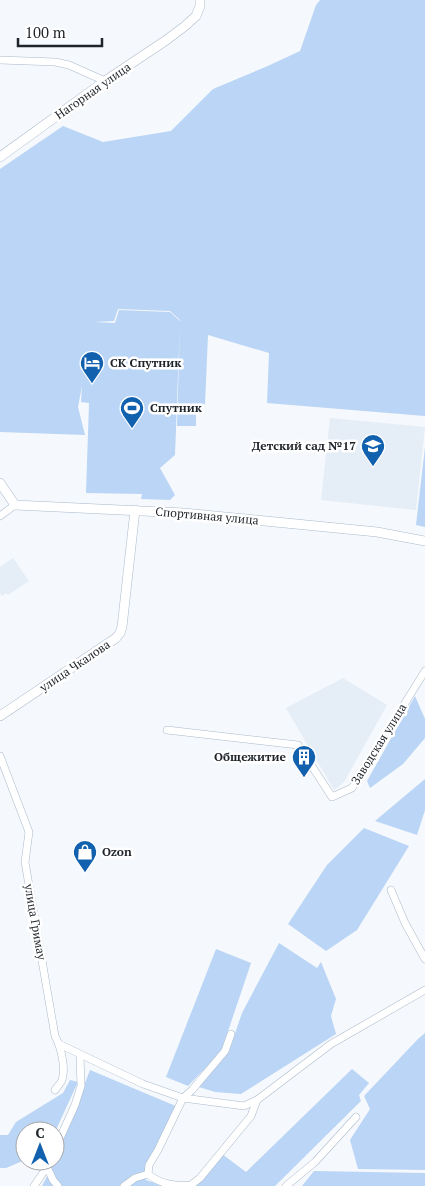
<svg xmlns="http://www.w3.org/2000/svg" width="425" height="1186" viewBox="0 0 425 1186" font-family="'PT Serif',serif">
<rect width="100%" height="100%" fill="#f5f8fc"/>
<g fill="#e5edf7">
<polygon points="330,418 425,427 416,510 321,500"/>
<polygon points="13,558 29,581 8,595 6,593 2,596 0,593 0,567"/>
<polygon points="343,678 387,705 344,782 334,790 286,708"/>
</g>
<g fill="#bad5f5">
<polygon points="320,0 425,0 425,416 267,403 269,353 208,335 205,404 196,408 196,426 177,426 180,320 170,311 118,309 114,321 94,322 115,323 119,310 170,312 180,321 175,455 160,468 175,495 170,500 141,499 142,494 86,493 89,403 81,402 82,386 78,407 85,435 0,432 0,169 63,126 103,142 171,131 213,89 270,65 300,51 316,5"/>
<polygon points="425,447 425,527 416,525"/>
<polygon points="415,696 425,719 425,738 403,764 370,788 367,781"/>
<polygon points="425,779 425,810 417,835 375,821"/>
<polygon points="364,828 409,846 357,930 326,951 288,924 327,865"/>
<polygon points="279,943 317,968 321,962 336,999 331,1016 336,1034 241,1094 215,1092 199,1087 229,1051 242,1013"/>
<polygon points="216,949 251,963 221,1052 188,1086 166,1077"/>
<polygon points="425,1033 425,1170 358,1169 350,1140 370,1109 364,1096 418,1039"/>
<polygon points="352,1069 369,1083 359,1095 361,1101 275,1186 194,1186 222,1154 246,1172"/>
<polygon points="90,1070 178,1107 145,1168 146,1180 164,1186 42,1186 55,1161"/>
<polygon points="70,1080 78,1082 55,1132 55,1131 25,1131 25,1160 6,1168 0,1168 0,1135 8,1135 16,1122 63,1093"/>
<polygon points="314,1171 425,1173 425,1186 302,1186"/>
</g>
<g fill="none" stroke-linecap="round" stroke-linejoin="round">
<g stroke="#abbacb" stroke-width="8">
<g id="minor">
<polyline points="0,60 55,62 69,65 105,81"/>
<polyline points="0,516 15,505"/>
<polyline points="167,730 298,745 332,797 352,788 425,671"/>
<path d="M0 756 29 832 25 862 55 1036C61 1047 66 1068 62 1080 61 1083 57 1087 55 1090"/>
<polyline points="391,890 405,923 425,959"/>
<path d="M231 1034 225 1051 192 1090 183 1098 158 1150 149 1165 148 1174C161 1185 176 1186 191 1185L200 1178 251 1116 257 1100"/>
<polyline points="59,1044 143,1084 183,1098 244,1106 257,1100 331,1044 425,990"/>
<polyline points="55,1149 75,1105 81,1086 80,1055"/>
<polyline points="47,1167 53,1180 58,1186"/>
<polyline points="34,1186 47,1167 50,1161"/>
<polyline points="124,1186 135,1178 148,1174"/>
<polyline points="286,1186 315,1162 356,1117"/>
</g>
</g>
<g stroke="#abbacb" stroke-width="10">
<g id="major">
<polyline points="0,157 105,81 165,41 185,26 196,16 200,6 200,0"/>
<polyline points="0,483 15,505 184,513 377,532 425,541"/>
<polyline points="0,716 116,638 120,633 122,627 135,510"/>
</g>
</g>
<use href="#minor" stroke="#fff" stroke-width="7"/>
<use href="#major" stroke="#fff" stroke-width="9"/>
</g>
<defs>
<g id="hotel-pin" transform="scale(1.25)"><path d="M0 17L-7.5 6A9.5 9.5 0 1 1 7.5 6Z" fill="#1261af" stroke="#fff"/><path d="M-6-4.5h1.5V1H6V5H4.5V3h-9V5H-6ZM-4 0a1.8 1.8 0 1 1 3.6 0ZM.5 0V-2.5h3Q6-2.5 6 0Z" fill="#fff"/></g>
<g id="stadium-pin" transform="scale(1.25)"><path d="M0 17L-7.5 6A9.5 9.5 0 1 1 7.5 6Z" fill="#1261af" stroke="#fff"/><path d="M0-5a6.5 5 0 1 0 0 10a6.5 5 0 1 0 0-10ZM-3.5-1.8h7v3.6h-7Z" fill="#fff"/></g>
<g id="school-pin" transform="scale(1.25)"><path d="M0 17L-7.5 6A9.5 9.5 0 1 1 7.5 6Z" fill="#1261af" stroke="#fff"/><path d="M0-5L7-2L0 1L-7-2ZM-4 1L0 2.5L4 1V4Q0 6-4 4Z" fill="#fff"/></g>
<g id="building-pin" transform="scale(1.25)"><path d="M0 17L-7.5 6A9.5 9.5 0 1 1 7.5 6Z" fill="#1261af" stroke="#fff"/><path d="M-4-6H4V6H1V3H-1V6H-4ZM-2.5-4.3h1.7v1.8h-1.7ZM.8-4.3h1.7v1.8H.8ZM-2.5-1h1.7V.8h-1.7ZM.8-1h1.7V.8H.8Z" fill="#fff"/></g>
<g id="shop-pin" transform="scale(1.25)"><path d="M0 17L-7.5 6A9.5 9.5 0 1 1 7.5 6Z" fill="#1261af" stroke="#fff"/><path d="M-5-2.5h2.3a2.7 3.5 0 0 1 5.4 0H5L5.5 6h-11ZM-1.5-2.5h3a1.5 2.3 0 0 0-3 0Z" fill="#fff"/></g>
</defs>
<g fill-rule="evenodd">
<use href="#hotel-pin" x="92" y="363"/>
<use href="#stadium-pin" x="132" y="408"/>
<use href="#school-pin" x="373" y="446"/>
<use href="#building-pin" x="304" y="757"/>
<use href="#shop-pin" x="85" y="852"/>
</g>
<g text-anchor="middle" stroke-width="5" stroke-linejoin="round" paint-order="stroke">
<g font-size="12" fill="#1e242a" stroke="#fff">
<text transform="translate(93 91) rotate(-35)" y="4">Нагорная улица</text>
<text transform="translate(207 516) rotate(5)" y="4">Спортивная улица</text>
<text transform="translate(75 666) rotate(-34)" y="4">улица Чкалова</text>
<text transform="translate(379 744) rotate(-58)" y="4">Заводская улица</text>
<text transform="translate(35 922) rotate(80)" y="4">улица Гримау</text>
</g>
<g font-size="12" font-weight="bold" fill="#1e242a" stroke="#fff" text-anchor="start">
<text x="110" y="367">СК Спутник</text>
<text x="150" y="412">Спутник</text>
<text x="356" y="450" text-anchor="end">Детский сад №17</text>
<text x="286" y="761" text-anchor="end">Общежитие</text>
<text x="102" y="856">Ozon</text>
</g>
</g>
<g transform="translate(40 1146)"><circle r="24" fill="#ffffff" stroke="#a5a7aa"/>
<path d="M0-4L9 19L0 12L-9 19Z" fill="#1261af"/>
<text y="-8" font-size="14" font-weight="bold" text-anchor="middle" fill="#1e242a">С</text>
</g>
<path d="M18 38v8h84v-8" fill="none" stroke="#1e242a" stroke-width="2.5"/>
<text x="25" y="38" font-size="15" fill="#1e242a" stroke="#ffffff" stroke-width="4" paint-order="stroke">100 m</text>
</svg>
